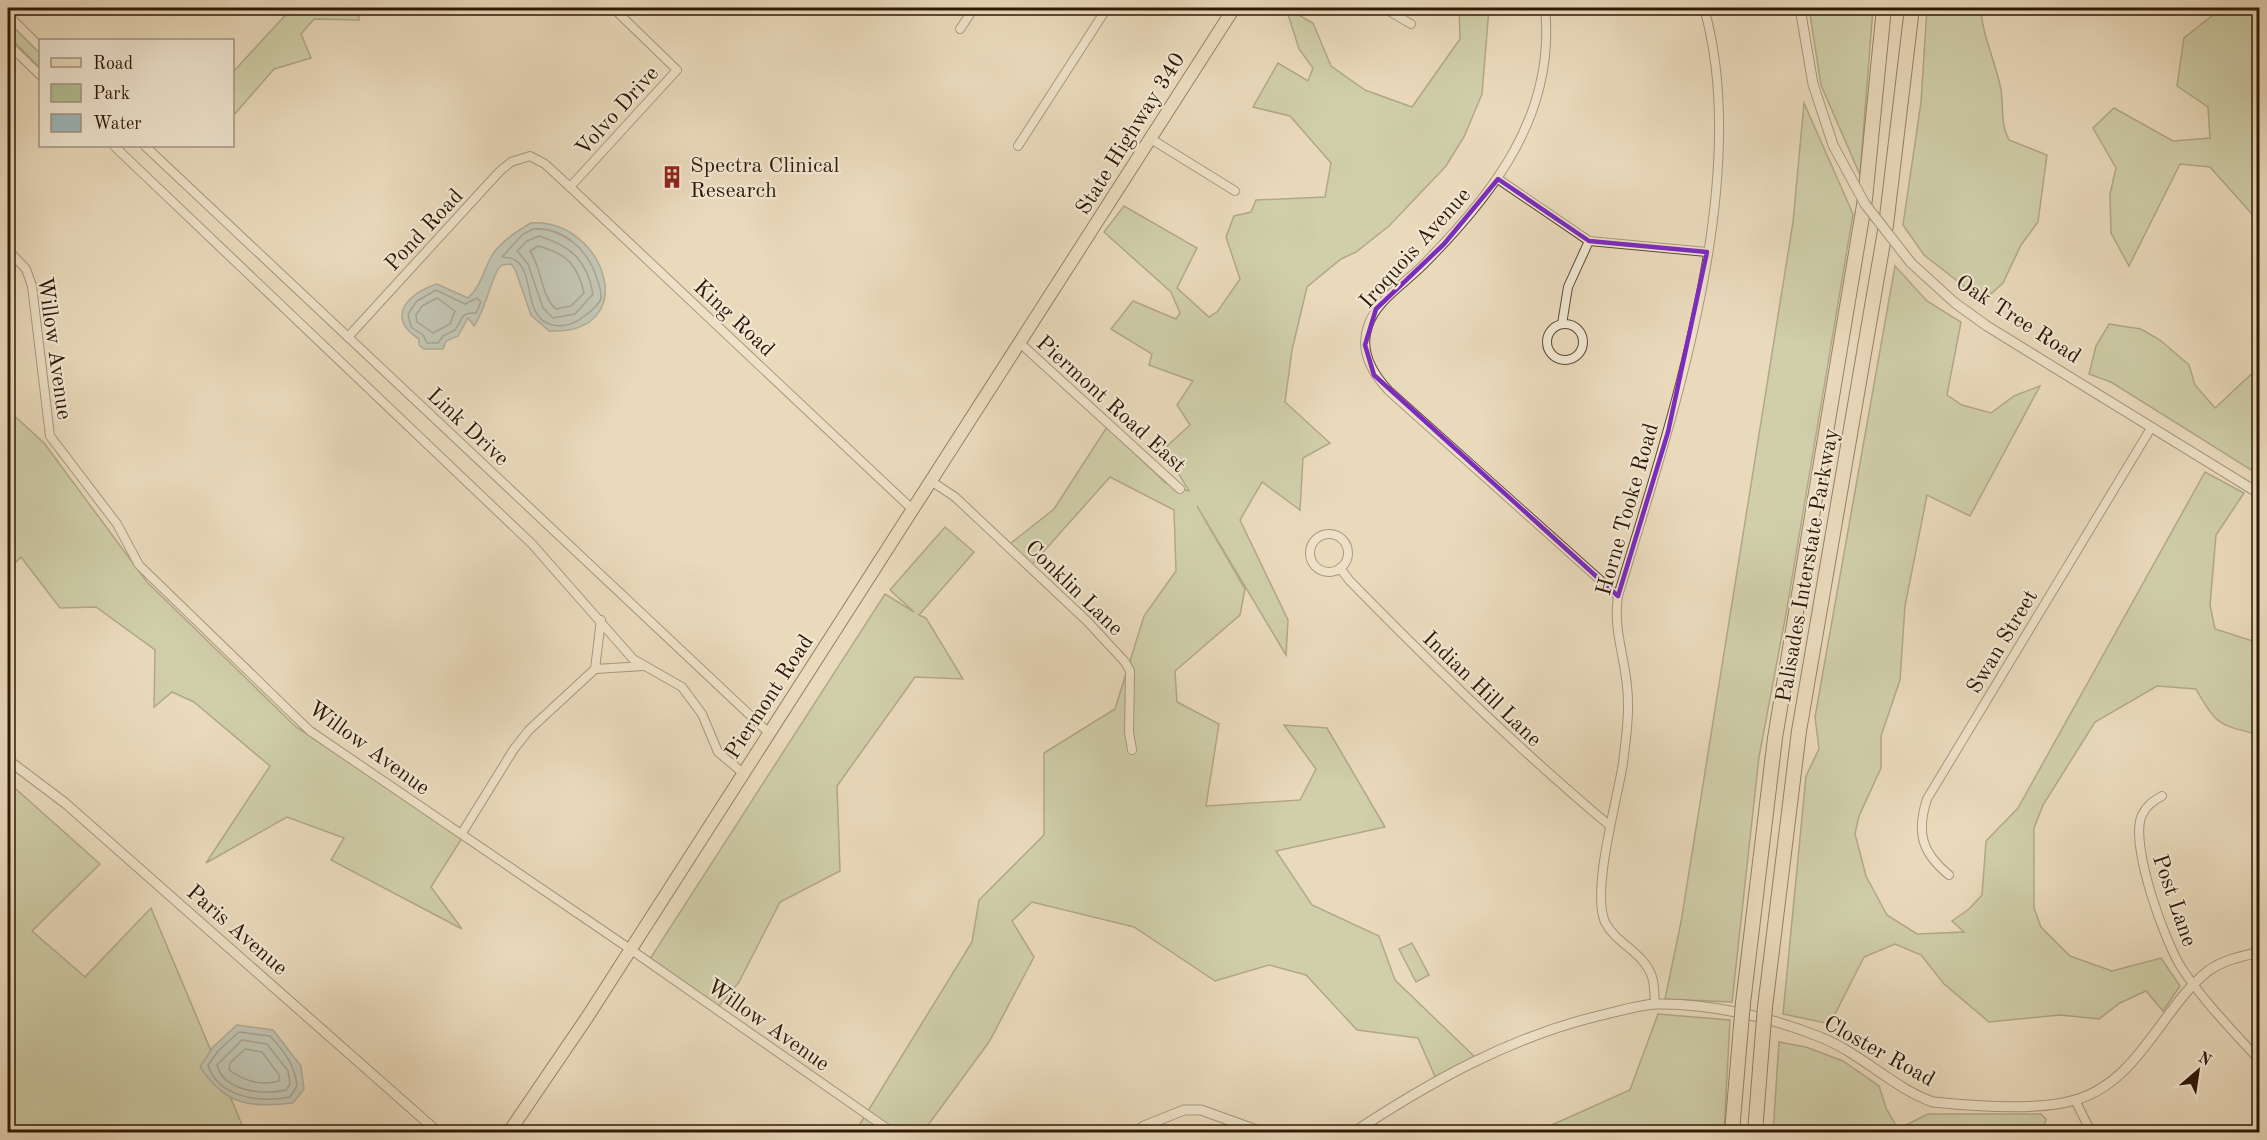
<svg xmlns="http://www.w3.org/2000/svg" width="2267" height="1140" viewBox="0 0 2267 1140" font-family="'Old Standard TT',serif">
<rect width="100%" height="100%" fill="#eadabc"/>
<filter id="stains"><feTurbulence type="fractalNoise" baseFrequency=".00333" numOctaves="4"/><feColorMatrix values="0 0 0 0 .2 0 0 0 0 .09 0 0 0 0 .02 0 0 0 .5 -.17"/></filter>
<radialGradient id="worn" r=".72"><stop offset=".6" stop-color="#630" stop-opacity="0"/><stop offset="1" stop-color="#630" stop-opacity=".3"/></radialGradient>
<g fill="#b2c094" stroke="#706c4c" stroke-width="1.5">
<polygon points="292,8 358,8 359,20 314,19 301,34 311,58 274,69 233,116 233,72"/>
<polygon points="1286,8 1313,23 1331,66 1365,90 1412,107 1460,39 1459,8 1489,8 1482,94 1464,137 1446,166 1389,226 1356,252 1341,259 1307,287 1292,350 1285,402 1330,443 1303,458 1300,510 1262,482 1240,520 1288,620 1286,655 1197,506 1245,589 1240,615 1175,671 1177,702 1219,724 1206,806 1300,800 1316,769 1284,725 1327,728 1385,827 1276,851 1312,905 1379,936 1395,980 1477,1059 1437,1081 1418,1038 1357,1030 1306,975 1269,965 1215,981 1134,927 1032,902 1012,921 1034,957 989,1042 923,1132 855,1132 972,942 979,900 1044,835 1044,753 1115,709 1144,616 1176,571 1174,510 1110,477 1029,568 1006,547 1054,509 1107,427 1166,483 1189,491 1164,449 1190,425 1177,405 1193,381 1149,365 1152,354 1111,329 1133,301 1176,319 1180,313 1171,292 1104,232 1124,206 1197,248 1177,288 1209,317 1218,311 1240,279 1226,237 1234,216 1251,212 1256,200 1325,197 1331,163 1290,116 1253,107 1278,63 1308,81 1313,68 1299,49"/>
<polygon points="1809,8 1873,8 1860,175 1821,85"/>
<path d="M1927 8H1981C1982 36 1996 62 2001 90 2004 109 2000 123 2009 140L2047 155 2038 222 2021 245 2003 283 1983 301 1924 255 1903 225 1921 102Z"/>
<polygon points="2222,8 2259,8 2259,222 2210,167 2180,164 2129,266 2111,233 2110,194 2116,168 2093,128 2114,108 2173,141 2210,138 2208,107 2177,86 2184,38"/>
<polygon points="8,17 40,48 40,68 8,36"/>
<polygon points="1804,103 1853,214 1786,614 1759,757 1732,1002 1665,999 1681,922 1793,222"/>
<path d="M1895 266 1927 301 1961 322 1947 395 1962 405 1991 413 2014 396 2040 386 1970 516 1927 495 1905 606 1900 680 1881 736V768L1859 816 1855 834 1866 876 1887 915 1917 934 1964 932 1952 921 1969 909 1982 895 1986 841 2018 808 2205 472 2244 493 2216 535 2210 605 2215 629 2259 643V735C2219 724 2217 727 2196 689L2157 686 2095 722 2043 805 2034 828V908L2041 927 2070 956 2112 971 2161 958 2180 986 2163 1011 2146 991 2120 1003 2099 1019 2060 1015 1989 1022 1944 984 1921 955 1895 944 1864 957 1830 1024 1783 1014 1806 776 1819 749 1815 717Z"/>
<polygon points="2109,324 2141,329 2160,340 2189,365 2195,385 2215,408 2259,367 2259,475 2111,382 2089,374 2096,346"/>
<polygon points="8,410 44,443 147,582 296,727 464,835 431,887 462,929 331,860 344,838 287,817 206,863 270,766 194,702 172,692 154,707 155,650 96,607 60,608 21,557 8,570"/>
<polygon points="945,527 974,552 919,615 926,618 963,679 915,677 837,786 840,871 780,902 739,982 714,1012 648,962 885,594 914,612 890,590"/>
<polygon points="8,782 100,864 32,931 85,977 151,908 245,1132 8,1132"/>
<polygon points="1412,943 1429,975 1416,982 1399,949"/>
<polygon points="1658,1014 1730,1020 1724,1132 1536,1132 1630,1090"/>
<polygon points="1779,1042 1806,1047 1843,1061 1879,1086 1886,1108 1898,1129 1928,1114 2041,1114 2046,1119 2043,1132 1773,1132"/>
</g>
<g fill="#9cb8bb" stroke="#707872" stroke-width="1.5">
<path d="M531 223C605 218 644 335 549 331L531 315 515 269 511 264 502 265C492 272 486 310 474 326L468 318 458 336 446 341 443 349H424L419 345V339C385 317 408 293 437 284L468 298C481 286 483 272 491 257 499 243 517 231 531 223Z"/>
<path d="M237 1025 273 1030 301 1066 304 1089 293 1103C248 1108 226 1105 200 1067L213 1047Z"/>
</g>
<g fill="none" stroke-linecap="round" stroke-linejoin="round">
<g stroke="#656860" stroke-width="1.5">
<path d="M533 229C564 227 589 251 597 279 599 285 603 294 600 301 596 307 589 313 583 317 575 324 563 327 553 325 522 319 536 273 515 260 511 257 506 258 502 257L522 235Z"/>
<path d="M539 236C572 246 587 261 593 294L575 314 553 318 543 308 528 264 517 251 527 241Z"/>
<path d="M538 246C566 253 578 265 584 293L571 306 556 309C541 297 542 268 530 251Z"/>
<path d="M436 290 465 304 477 298 481 302 476 313C460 312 463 319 455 330L443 336 438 343H427L423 335 411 327 408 314 417 301Z"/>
<polygon points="437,298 455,311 450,324 433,333 417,322 416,315 422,306"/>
<path d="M239 1032 270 1036C284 1051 295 1065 297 1086L290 1097C261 1103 218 1098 208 1065L218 1051Z"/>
<path d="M242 1040 267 1044 288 1071 290 1084 286 1090C264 1095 224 1092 217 1065Z"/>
<path d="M245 1049 262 1052 279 1075V1081C260 1086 245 1081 229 1070L230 1063Z"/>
</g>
<g stroke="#5d4833" stroke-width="10">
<g id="minor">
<polyline points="1384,8 1411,24"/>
<path d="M1545 8C1556 114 1494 194 1422 266 1404 284 1376 301 1368 326 1359 351 1372 373 1389 391L1618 596"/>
<polyline points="8,15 40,47"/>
<polyline points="960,29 974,8"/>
<polyline points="8,44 40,75"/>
<polyline points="1151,139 1235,191"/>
<polyline points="114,146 532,544 633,659 682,687 702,714 718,752 743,773"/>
<polyline points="145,146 769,733"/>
<polyline points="1018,146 1107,8"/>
<polyline points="1498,179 1589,241 1707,252"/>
<polyline points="570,187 677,70 613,8"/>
<polyline points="8,250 26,269 32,286 50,436 117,524 139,565 310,731 630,949 892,1132"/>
<circle cx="1565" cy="342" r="18"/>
<polyline points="1562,324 1568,287 1589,241"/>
<polyline points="348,337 499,172 511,162 530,156 545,164 570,187 912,509"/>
<polyline points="1021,344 1180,489"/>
<polyline points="931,481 955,497 1087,621 1125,662 1130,671 1129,732 1132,750"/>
<circle cx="1329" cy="553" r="19"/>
<path d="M1340 568 1349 580C1432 665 1517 748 1609 825"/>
<polyline points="595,669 644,666"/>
<path d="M2162 796C2153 801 2147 805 2142 815 2129 843 2165 944 2183 970 2205 1003 2234 1032 2260 1061"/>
<polyline points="462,833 514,749 529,730 595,669 601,620"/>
<path d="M1949 875C1922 853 1916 833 1927 799L2151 428"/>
<path d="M1655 1004C1654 996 1655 985 1652 977 1644 952 1616 944 1605 922 1591 891 1618 797 1623 763 1626 738 1630 711 1627 686 1624 654 1613 628 1618 596 1669 427 1754 182 1704 8"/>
<polyline points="2075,1100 2091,1132"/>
</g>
</g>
<g stroke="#5d4833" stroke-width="11">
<g id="tertiary">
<polyline points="1800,8 1813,84 1833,145"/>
<polyline points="1911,263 1955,303 1987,326 2260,494"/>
<polyline points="8,760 65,803 438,1132"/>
<polyline points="1135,1132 1144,1126 1184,1110 1201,1110 1262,1132"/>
<path d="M1354 1132C1430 1082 1508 1038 1598 1016 1616 1012 1637 1005 1656 1004 1710 1003 1770 1017 1820 1037 1861 1053 1893 1088 1933 1102 1972 1106 2039 1111 2075 1100 2139 1082 2162 1007 2208 971 2223 960 2242 956 2260 952"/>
</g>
</g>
<g stroke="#2e1805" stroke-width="14">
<polyline id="primary" points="509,1132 588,1016 1234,8"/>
</g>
<g stroke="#2e1805" stroke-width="16">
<g id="motorway">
<polyline points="1743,1003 1775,738 1865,199 1884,8"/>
<polyline points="1765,1007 1799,731 1886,225 1912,8"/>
<polyline points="1732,1132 1741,1026"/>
<polyline points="1755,1132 1763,1031"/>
</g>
</g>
<use href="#minor" stroke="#f1e7d3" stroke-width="8"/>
<use href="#tertiary" stroke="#f1e7d3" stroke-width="9"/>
<use href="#primary" stroke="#eadabc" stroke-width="12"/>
<use href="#motorway" stroke="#eadabc" stroke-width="14"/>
<g stroke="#5d4833" stroke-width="11" stroke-linecap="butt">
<polyline id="tertiary-bridge" points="1833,145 1865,204 1911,263"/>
</g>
<g stroke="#2e1805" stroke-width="16" stroke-linecap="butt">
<g id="motorway-bridge">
<polyline points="1741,1026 1743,1003"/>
<polyline points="1763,1031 1765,1007"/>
</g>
</g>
<use href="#tertiary-bridge" stroke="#f1e7d3" stroke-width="9"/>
<use href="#motorway-bridge" stroke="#eadabc" stroke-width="14"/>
</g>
<path d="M0 0H2267V1140H0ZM1498 179 1589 241 1707 252 1668 432 1618 596 1374 375 1365 345 1376 309 1444 244Z" fill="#eadabc" fill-opacity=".55" fill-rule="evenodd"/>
<path fill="none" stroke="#7b2cbf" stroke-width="4.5" stroke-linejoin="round" d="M1498 179 1589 241 1707 252 1668 432 1618 596 1374 375 1365 345 1376 309 1444 244Z"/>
<defs>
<g id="building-bare" transform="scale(1.8)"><path d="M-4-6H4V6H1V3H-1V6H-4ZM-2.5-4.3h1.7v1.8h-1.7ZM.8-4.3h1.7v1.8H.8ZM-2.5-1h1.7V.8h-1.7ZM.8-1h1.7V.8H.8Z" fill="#8f2418" stroke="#f1e7d3" stroke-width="2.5" paint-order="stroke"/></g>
</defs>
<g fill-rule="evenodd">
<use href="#building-bare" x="672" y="177"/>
</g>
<g text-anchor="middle" stroke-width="4.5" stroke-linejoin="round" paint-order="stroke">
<g font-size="22" fill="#2e1805" stroke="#f1e7d3">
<text transform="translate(616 110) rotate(-48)" y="8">Volvo Drive</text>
<text transform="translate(1129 133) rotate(-58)" y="8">State Highway 340</text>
<text transform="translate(423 229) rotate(-47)" y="8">Pond Road</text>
<text transform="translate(1414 247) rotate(-48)" y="8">Iroquois Avenue</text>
<text transform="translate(735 317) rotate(43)" y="8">King Road</text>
<text transform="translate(2019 318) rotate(33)" y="8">Oak Tree Road</text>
<text transform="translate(56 348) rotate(82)" y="8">Willow Avenue</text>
<text transform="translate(1112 403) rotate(42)" y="8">Piermont Road East</text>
<text transform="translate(469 426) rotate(43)" y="8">Link Drive</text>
<text transform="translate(1626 509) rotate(-74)" y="8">Horne Tooke Road</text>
<text transform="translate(1806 565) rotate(-80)" y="8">Palisades Interstate Parkway</text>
<text transform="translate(1075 587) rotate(44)" y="8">Conklin Lane</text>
<text transform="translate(2001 641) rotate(-59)" y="8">Swan Street</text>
<text transform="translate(1483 688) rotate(44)" y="8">Indian Hill Lane</text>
<text transform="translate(768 696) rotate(-57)" y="8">Piermont Road</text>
<text transform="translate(370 747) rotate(36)" y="8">Willow Avenue</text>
<text transform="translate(2176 900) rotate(71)" y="8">Post Lane</text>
<text transform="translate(238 929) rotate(41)" y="8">Paris Avenue</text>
<text transform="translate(769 1024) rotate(35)" y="8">Willow Avenue</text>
<text transform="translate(1880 1050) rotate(29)" y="8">Closter Road</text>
</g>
<g font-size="22" fill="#2e1805" stroke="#f1e7d3" text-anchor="start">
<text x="690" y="172">Spectra Clinical<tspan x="690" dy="25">Research</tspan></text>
</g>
</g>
<rect width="2267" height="1140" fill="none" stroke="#eadabc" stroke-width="30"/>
<rect x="9" y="9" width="2249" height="1122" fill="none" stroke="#2e1805" stroke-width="3"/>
<rect x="15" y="15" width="2237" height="1110" fill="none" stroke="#2e1805" stroke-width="1.5"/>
<rect x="39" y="39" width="195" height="108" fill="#f1e7d3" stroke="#a39481" stroke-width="1.5"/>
<rect x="51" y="58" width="30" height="9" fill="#eadabc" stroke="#a39481" stroke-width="1.5"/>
<text x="93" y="69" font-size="18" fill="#2e1805">Road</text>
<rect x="51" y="84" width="30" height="18" fill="#b2c094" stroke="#a39481" stroke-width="1.5"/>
<text x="93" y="99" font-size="18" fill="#2e1805">Park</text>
<rect x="51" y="114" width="30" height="18" fill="#9cb8bb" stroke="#a39481" stroke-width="1.5"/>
<text x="93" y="129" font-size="18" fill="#2e1805">Water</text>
<g transform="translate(2198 1071) rotate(29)" stroke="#f1e7d3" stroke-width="4.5" paint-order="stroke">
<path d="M0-4.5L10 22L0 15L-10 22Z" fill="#2e1805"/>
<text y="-9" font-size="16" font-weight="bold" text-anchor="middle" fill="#2e1805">N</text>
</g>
<rect width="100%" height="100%" filter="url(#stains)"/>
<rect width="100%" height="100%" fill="url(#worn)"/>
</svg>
